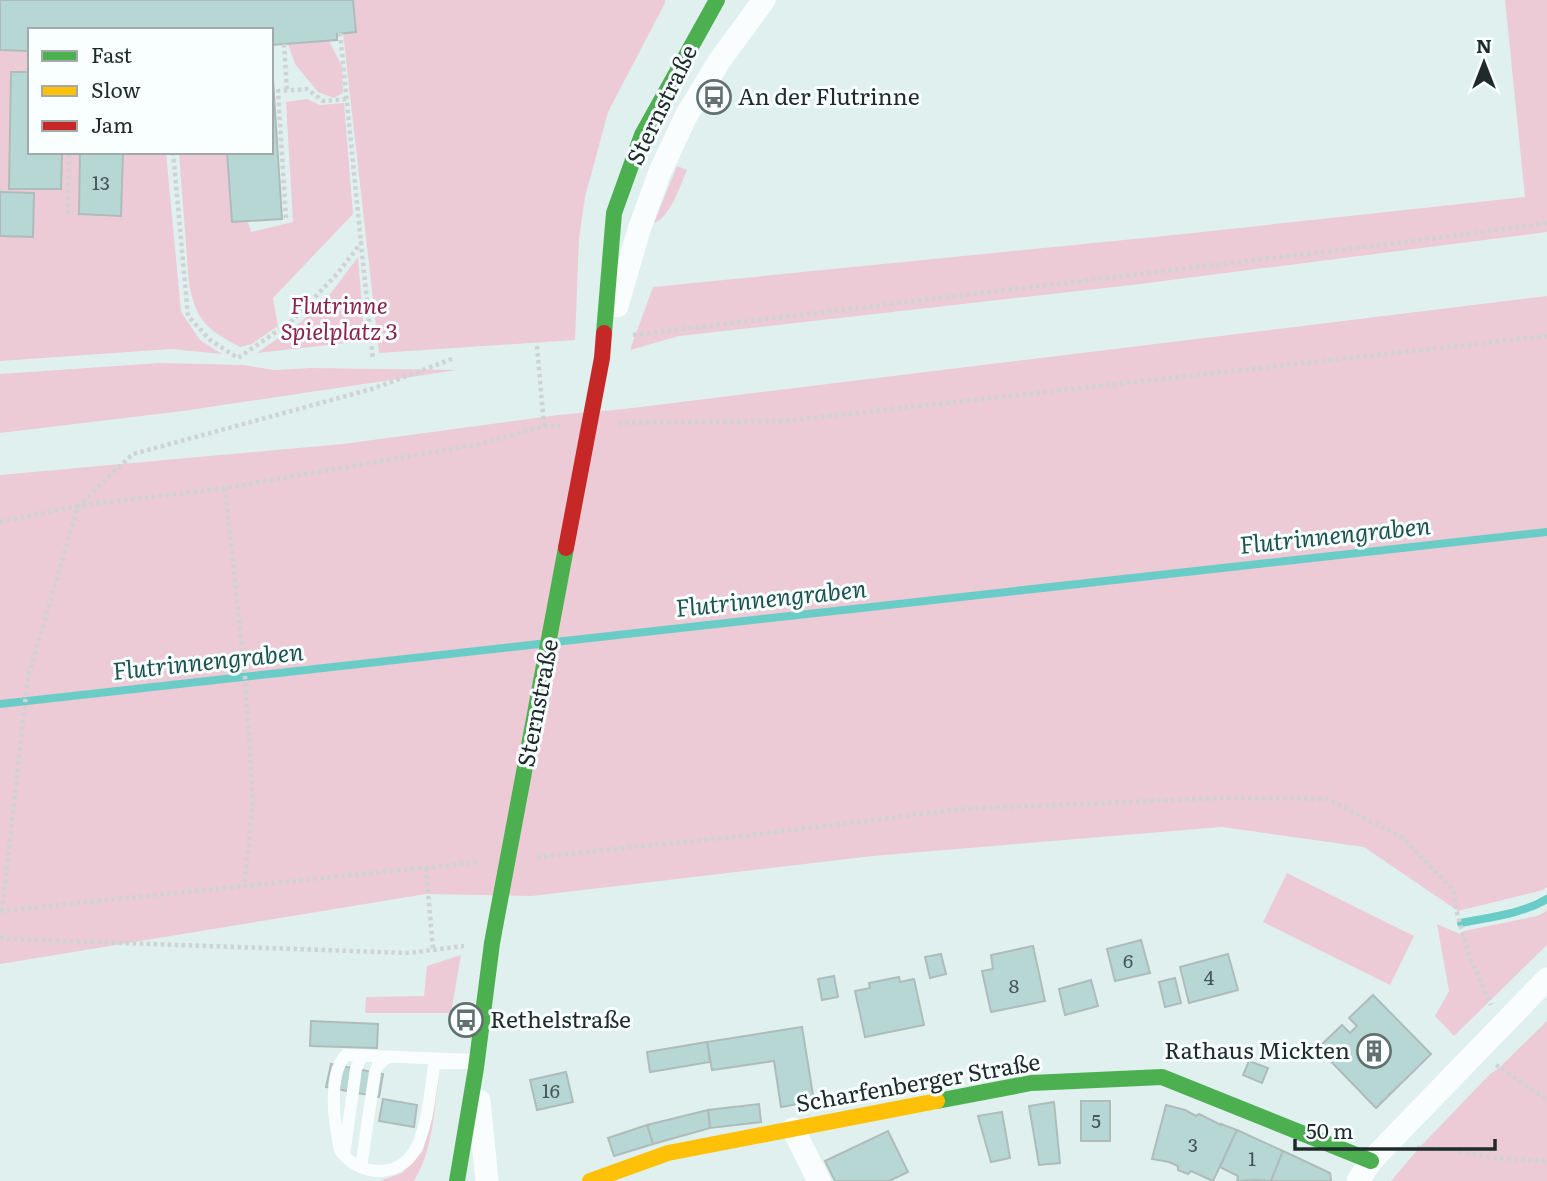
<svg xmlns="http://www.w3.org/2000/svg" width="1547" height="1181" viewBox="0 0 1547 1181" font-family="Literata,serif">
<rect width="100%" height="100%" fill="#dff0ef"/>
<g fill="#edcbd6">
<polygon points="353,0 665,0 665,3 608,112 585,197 579,239 575,340 379,353 343,33 356,31"/>
<polygon points="1505,0 1547,0 1547,232 1132,285 679,336 630,350 653,287 1174,235 1525,197"/>
<polygon points="329,41 342,66 343,93 334,98 318,92 295,64 288,44"/>
<polygon points="0,50 30,51 30,152 166,152 181,312 200,340 222,354 171,349 0,361"/>
<path d="M307 99 320 105 344 103 353 214 273 298 278 326 252 344 240 347C207 329 197 323 189 284L179 152H227L251 232 293 222 286 102Z"/>
<path d="M677 166 687 170C680 186 670 218 654 223Z"/>
<polygon points="358,257 365,341 257,353 302,321 332,292"/>
<polygon points="1547,296 1547,887 1543,890 1458,911 1364,847 1222,827 873,856 532,896 426,894 0,964 0,475 343,444 558,415 624,409"/>
<polygon points="160,363 244,365 274,370 311,368 457,370 183,411 0,433 0,374"/>
<polygon points="1287,873 1414,936 1390,985 1263,922"/>
<polygon points="1547,911 1547,945 1454,1036 1435,1016 1449,991 1437,924 1462,935 1464,931 1537,916"/>
<polygon points="461,955 451,1013 365,1013 366,997 424,996 427,966"/>
<polygon points="1547,1021 1547,1181 1391,1181 1419,1148 1490,1074 1499,1068"/>
<path d="M439 1076C434 1111 433 1150 414 1181H380L402 1173 423 1151Z"/>
</g>
<g fill="none" stroke-linecap="round" stroke-linejoin="round">
<g stroke="#6accc6" stroke-width="8">
<polyline points="555,642 1547,532"/>
<polyline points="0,704 539,644"/>
<path d="M1461 923C1490 917 1522 914 1547 899"/>
</g>
</g>
<g fill="#b7d7d5" stroke="#aebcbb" stroke-width="2">
<polygon points="0,0 353,0 356,32 337,34 337,40 271,45 271,30 30,30 30,51 0,50"/>
<polygon points="11,72 30,72 30,152 62,152 61,189 9,189"/>
<polygon points="273,80 282,219 232,222 227,152 271,152 271,81"/>
<polygon points="80,152 123,152 121,216 79,214"/>
<polygon points="0,192 34,193 33,237 0,236"/>
<polygon points="1141,940 1150,973 1115,981 1107,949"/>
<polygon points="1033,946 1045,1001 991,1012 982,971 993,969 991,955"/>
<polygon points="941,954 946,974 930,978 925,957"/>
<polygon points="1228,954 1238,990 1189,1003 1180,967"/>
<polygon points="834,976 838,997 822,1000 818,979"/>
<polygon points="899,977 900,982 914,979 924,1025 865,1037 855,991 870,988 869,983"/>
<polygon points="1175,978 1181,1003 1165,1007 1159,982"/>
<polygon points="1091,980 1098,1006 1065,1015 1059,989"/>
<polygon points="1373,995 1431,1054 1376,1108 1318,1048 1342,1025 1350,1033 1357,1026 1349,1018"/>
<polygon points="311,1021 378,1024 377,1048 310,1046"/>
<polygon points="802,1027 814,1101 781,1107 774,1061 712,1070 707,1042"/>
<polygon points="707,1042 710,1062 650,1072 647,1052"/>
<polygon points="1249,1061 1268,1068 1262,1083 1243,1075"/>
<polygon points="331,1064 383,1074 379,1097 326,1087"/>
<polygon points="566,1072 573,1102 537,1110 530,1080"/>
<polygon points="383,1099 417,1105 414,1127 379,1121"/>
<rect x="1081" y="1101" width="29" height="40"/>
<polygon points="1054,1102 1060,1163 1039,1165 1029,1106"/>
<polygon points="759,1104 761,1122 710,1128 708,1110"/>
<polygon points="1166,1105 1185,1110 1196,1116 1199,1114 1221,1125 1221,1124 1237,1130 1213,1181 1191,1171 1188,1174 1178,1170 1178,1166 1169,1162 1152,1159"/>
<polygon points="708,1110 710,1128 653,1144 647,1125"/>
<polygon points="1002,1112 1010,1158 991,1162 978,1116"/>
<polygon points="647,1125 653,1144 614,1156 608,1138"/>
<polygon points="1237,1130 1283,1151 1271,1181 1255,1180 1237,1181 1238,1176 1220,1167"/>
<polygon points="888,1131 908,1172 889,1181 835,1181 825,1161"/>
<polygon points="1283,1151 1330,1173 1331,1181 1271,1181"/>
</g>
<g fill="none" stroke-linecap="round" stroke-linejoin="round">
<g stroke="#cfd3d3" stroke-width="4.5" stroke-dasharray="3.5 3.5" stroke-linecap="butt">
<polyline points="340,33 361,243"/>
<polyline points="284,44 287,91"/>
<polyline points="173,152 188,316 210,340 238,358 293,320 337,274 361,243 373,360"/>
<polyline points="0,188 1,188"/>
<polyline points="68,214 69,152"/>
<polyline points="286,218 278,91 307,89 323,101 347,99"/>
<polyline points="633,335 1446,237 1547,223"/>
<polyline points="537,346 544,426"/>
<polyline points="618,423 785,421 1547,336"/>
<polyline points="225,488 245,677 253,802 244,886"/>
<polyline points="0,522 78,506 225,488 480,444 544,426 560,426"/>
<polyline points="537,857 753,835 961,809 1222,798 1327,799 1403,838 1454,891 1456,909 1463,935 1472,962 1491,1005"/>
<polyline points="426,868 433,950"/>
<polyline points="0,911 480,862"/>
<polyline points="2,911 28,677 78,506 133,454 372,389 452,359"/>
<polyline points="0,937 7,939 409,953 464,946"/>
<polyline points="1496,1065 1547,1100"/>
<polyline points="1417,1148 1458,1151 1493,1158 1547,1161"/>
</g>
<g stroke="#fafdfd" stroke-width="12">
<path d="M475 1063H440L434 1066C430 1092 428 1126 415 1150 399 1178 362 1177 342 1153 338 1148 338 1139 337 1133 333 1112 330 1071 346 1055L476 1060"/>
<polyline points="344,1155 356,1069 362,1055"/>
<polyline points="361,1167 375,1072 378,1065 388,1057"/>
</g>
<g stroke="#fafdfd" stroke-width="23">
<polyline points="617,306 639,230 659,174 686,116 720,60 764,0"/>
<polyline points="479,1101 487,1181"/>
<polyline points="793,1129 819,1181"/>
<polyline points="1358,1181 1371,1161 1395,1136 1547,979"/>
</g>
<g stroke="#4caf50" stroke-width="16">
<polyline points="604,333 614,213 642,135 717,0"/>
<polyline points="937,1101 1031,1083 1162,1077 1371,1161"/>
<polyline points="457,1181 476,1068 492,943 566,548"/>
</g>
<polyline stroke="#ffc107" stroke-width="16" points="590,1181 668,1153 937,1101"/>
<polyline stroke="#c62828" stroke-width="16" points="566,548 602,358 604,333"/>
</g>
<defs>
<g id="bus-ring" transform="scale(1.75)"><circle r="9.5" fill="#f8fffe" stroke="#62706f" stroke-width="1.5"/><path d="M-5-6H5V4H4V6H2V4H-2V6H-4V4H-5ZM-3.5-4V0h7V-4ZM-3.5 1.2v1.5H-2V1.2ZM2 1.2v1.5H3.5V1.2Z" fill="#62706f"/></g>
<g id="building-ring" transform="scale(1.75)"><circle r="9.5" fill="#f8fffe" stroke="#62706f" stroke-width="1.5"/><path d="M-4-6H4V6H1V3H-1V6H-4ZM-2.5-4.3h1.7v1.8h-1.7ZM.8-4.3h1.7v1.8H.8ZM-2.5-1h1.7V.8h-1.7ZM.8-1h1.7V.8H.8Z" fill="#62706f"/></g>
</defs>
<g fill-rule="evenodd">
<use href="#bus-ring" x="714" y="97"/>
<use href="#bus-ring" x="466" y="1020"/>
<use href="#building-ring" x="1374" y="1051"/>
</g>
<g text-anchor="middle" stroke-width="6" stroke-linejoin="round" paint-order="stroke">
<g font-size="19" fill="#455655">
<text x="101" y="190">13</text>
<text x="1128" y="968">6</text>
<text x="1209" y="985">4</text>
<text x="1014" y="993">8</text>
<text x="551" y="1098">16</text>
<text x="1096" y="1128">5</text>
<text x="1193" y="1152">3</text>
<text x="1252" y="1166">1</text>
</g>
<g font-size="23" fill="#1f2b2a" stroke="#f8fffe" text-anchor="start">
<text x="738" y="105">An der Flutrinne</text>
<text x="490" y="1028">Rethelstraße</text>
<text x="1350" y="1059" text-anchor="end">Rathaus Mickten</text>
</g>
<g font-size="23" fill="#1f2b2a" stroke="#f8fffe">
<text transform="translate(662 105) rotate(-64)" y="8">Sternstraße</text>
<text transform="translate(538 703) rotate(-79)" y="8">Sternstraße</text>
<text transform="translate(918 1083) rotate(-10)" y="8">Scharfenberger Straße</text>
</g>
<g font-size="23" font-style="italic" fill="#8b244c" stroke="#f8fffe">
<text x="339" y="314">Flutrinne<tspan x="339" dy="26">Spielplatz 3</tspan></text>
</g>
<g font-size="24" font-style="italic" fill="#1e5450" stroke="#f8fffe">
<text transform="translate(1335 536) rotate(-6)" y="8">Flutrinnengraben</text>
<text transform="translate(771 599) rotate(-6)" y="8">Flutrinnengraben</text>
<text transform="translate(208 662) rotate(-6)" y="8">Flutrinnengraben</text>
</g>
</g>
<rect x="28" y="28" width="245" height="126" fill="#f8fffe" stroke="#a1aaa9" stroke-width="2"/>
<rect x="42" y="51" width="35" height="10" fill="#4caf50" stroke="#a1aaa9" stroke-width="2"/>
<text x="91" y="63" font-size="21" fill="#1f2b2a">Fast</text>
<rect x="42" y="86" width="35" height="10" fill="#ffc107" stroke="#a1aaa9" stroke-width="2"/>
<text x="91" y="98" font-size="21" fill="#1f2b2a">Slow</text>
<rect x="42" y="121" width="35" height="10" fill="#c62828" stroke="#a1aaa9" stroke-width="2"/>
<text x="91" y="133" font-size="21" fill="#1f2b2a">Jam</text>
<g transform="translate(1484 63)" stroke="#f8fffe" stroke-width="5" paint-order="stroke">
<path d="M0-5L12 26L0 18L-12 26Z" fill="#1f2b2a"/>
<text y="-10" font-size="19" font-weight="bold" text-anchor="middle" fill="#1f2b2a">N</text>
</g>
<path d="M1295 1139v10h200v-10" fill="none" stroke="#1f2b2a" stroke-width="3.5"/>
<text x="1306" y="1139" font-size="21" fill="#1f2b2a" stroke="#f8fffe" stroke-width="5" paint-order="stroke">50 m</text>
</svg>
